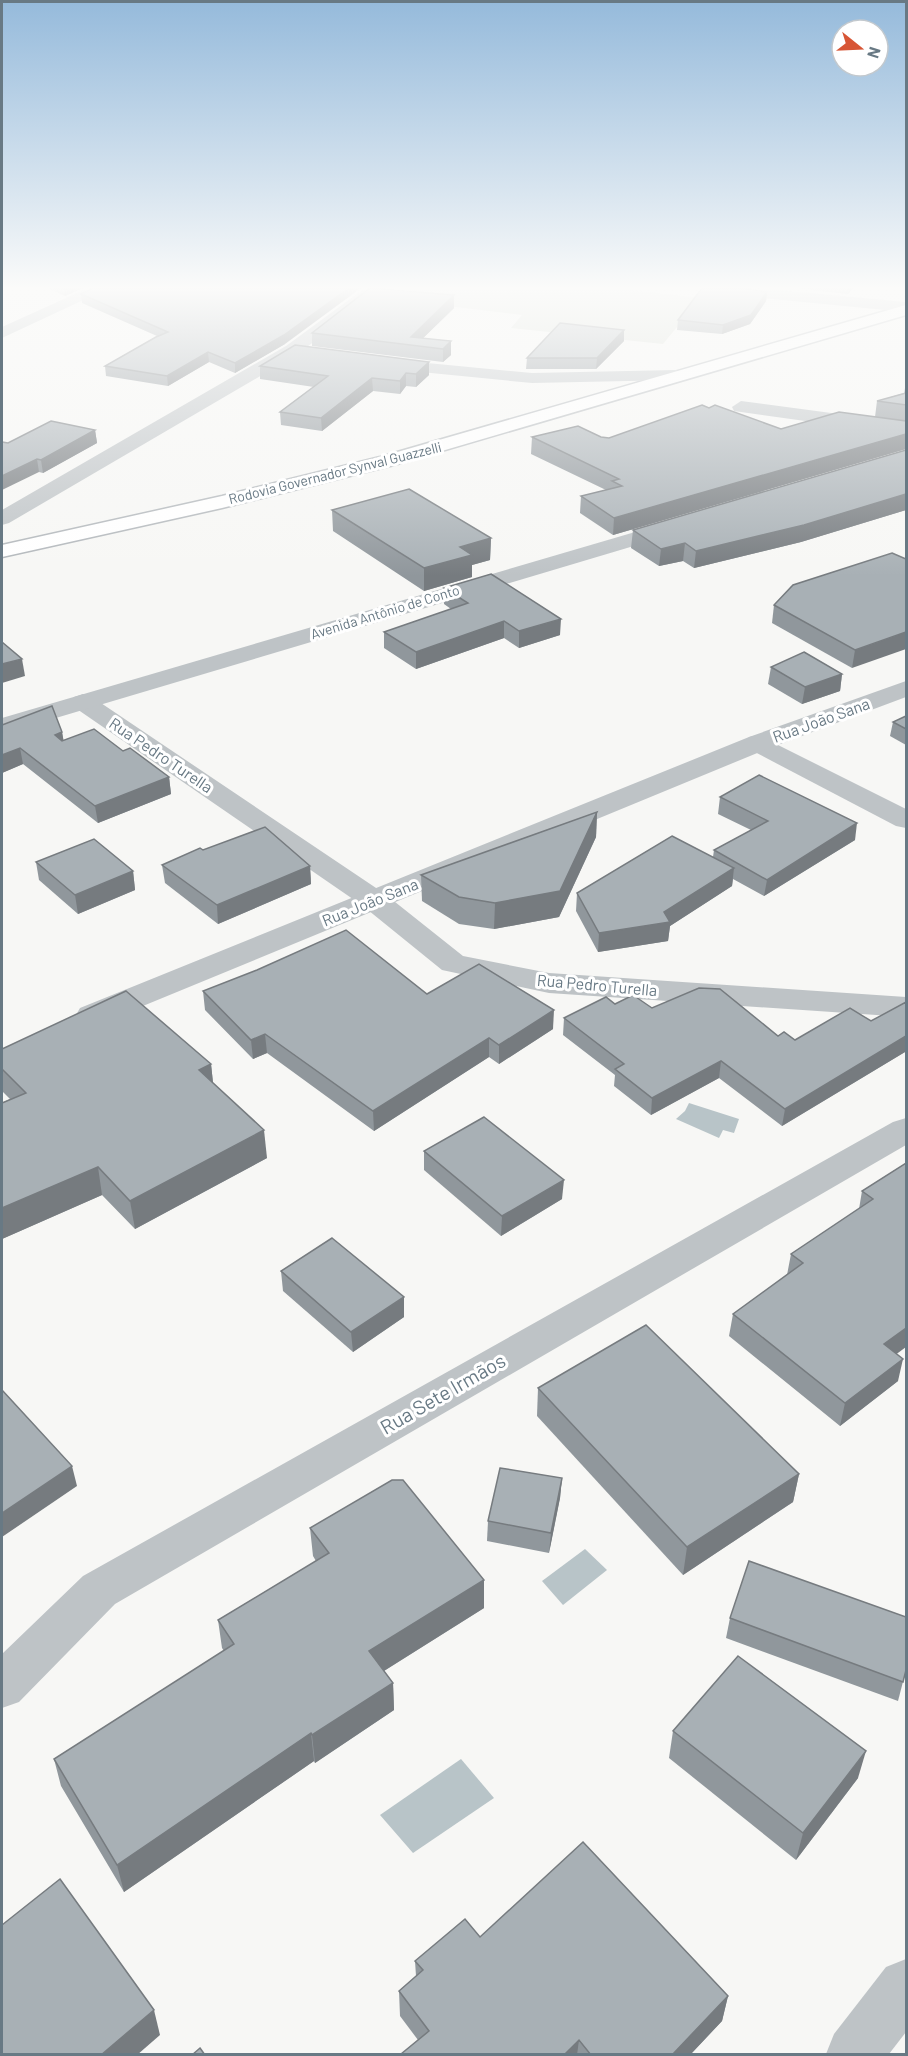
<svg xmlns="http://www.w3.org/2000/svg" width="908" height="2056" viewBox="0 0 908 2056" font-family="Barlow,sans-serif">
<rect width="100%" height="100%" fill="#f7f7f5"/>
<polygon fill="#d7dcd4" points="411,288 613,288 701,298 663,344 511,328 522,315 398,300"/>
<g fill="#b8c4c8">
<polygon points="689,1103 739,1119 734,1133 723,1130 719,1138 676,1119 685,1111"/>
<polygon points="585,1549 607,1570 563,1605 542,1581"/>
<polygon points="461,1759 494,1798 413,1853 380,1815"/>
</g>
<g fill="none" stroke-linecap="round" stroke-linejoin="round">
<g stroke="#b2b7bb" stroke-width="3">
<polygon id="primary" points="906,305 906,315 394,465 222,508 2,557 2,545 222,496 380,457"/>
</g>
<g fill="#bec3c6" fill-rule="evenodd">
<polygon points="88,288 109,288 2,338 2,327"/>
<polygon points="702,288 758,288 906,302 906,312 710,293"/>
<polygon points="386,359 532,373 676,370 685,375 676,380 532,383 380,368 377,364"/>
<polygon points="741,401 906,423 906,435 734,411 732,407"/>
<polygon points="83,694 92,697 385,894 463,956 549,973 906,997 906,1017 549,993 442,970 363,906 74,707 70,702 74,697"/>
<polygon points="758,735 906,809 906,828 896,826 749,749 745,743 749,737"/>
<polygon points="906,1118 906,1145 115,1604 19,1702 2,1708 2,1654 83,1576 893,1122"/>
<polygon points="906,1959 906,2032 889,2054 826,2054 834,2034 886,1967"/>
</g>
<g fill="#bec3c6" fill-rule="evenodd">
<polygon points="365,288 383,288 298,354 9,523 2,525 2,510 286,346"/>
<polygon points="676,520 684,521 687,526 684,531 2,734 2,718"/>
<polygon points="906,681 906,697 767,749 104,1022 92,1025 80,1022 76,1015 80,1008 749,737"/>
</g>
<use href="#primary" fill="#fff" fill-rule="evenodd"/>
</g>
<g fill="#90979c">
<polygon points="48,288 83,288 65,296"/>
<polygon points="795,288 853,288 848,294"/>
<polygon points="767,292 766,301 750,324 722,334 677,330 678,320"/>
<polygon points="81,294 285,344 235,373 209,362 168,386 106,376 105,366 157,336 82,303"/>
<polygon points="454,308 423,338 451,341 451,355 443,362 312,346 312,333"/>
<polygon points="624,341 596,369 526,369 527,358"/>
<polygon points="429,362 429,375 416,387 406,386 400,394 373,391 322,431 281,425 280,412 314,387 260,379 260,366"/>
<polygon points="906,387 906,449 613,535 580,513 581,496 606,490 531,454 532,437 609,438 781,429 875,417 877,401 904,393 905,388"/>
<polygon points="95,430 97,443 43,473 39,472 8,443"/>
<polygon points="906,450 906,510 801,542 694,568 683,561 659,566 631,548 633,530"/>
<polygon points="332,510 491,538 490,560 472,565 472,577 424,591 333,531"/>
<polygon points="906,559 852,668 772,623 774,605"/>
<polygon points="444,588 560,635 519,648 504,638 416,669 384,648 384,632 451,609 444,604"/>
<polygon points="771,667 842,674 840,691 802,704 768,684"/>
<polygon points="906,716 906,745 890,736 893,722"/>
<polygon points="2,725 62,732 63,740 123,751 169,777 171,794 98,823 23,764 2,773"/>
<polygon points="720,797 855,840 764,896 733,879 732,886 670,926 668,941 598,952 576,911 577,893 713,857 714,850 751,830 718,814"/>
<polygon points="597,812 596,837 559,917 494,929 459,924 422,901 421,875"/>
<polygon points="203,850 310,866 311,884 218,924 165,883 162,865"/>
<polygon points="36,862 133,871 135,890 78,914 39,880"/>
<polygon points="203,991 427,994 553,1029 499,1064 489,1057 374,1131 267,1053 253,1059 205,1010"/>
<polygon points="906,1002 906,1053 905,1052 782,1126 719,1078 651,1115 614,1086 615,1075 563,1035 564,1018 615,1004 652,1008 795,1040 871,1021"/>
<polygon points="2,1049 211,1064 213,1083 267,1158 135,1229 102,1195 2,1239 2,1103 10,1099 2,1091"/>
<polygon points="424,1151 562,1199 501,1236 424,1170"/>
<polygon points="906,1163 897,1354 898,1381 840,1426 729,1336 733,1314 787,1275 791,1254 859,1209 862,1191"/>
<polygon points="281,1271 404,1317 353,1352 283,1291"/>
<polygon points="538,1388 799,1474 793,1502 683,1575 537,1416"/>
<polygon points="562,1478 560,1498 549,1553 487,1541 488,1521"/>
<polygon points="310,1528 484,1580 484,1608 384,1671 393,1683 394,1710 315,1763 314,1761 124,1892 61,1786 54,1759 224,1651 222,1648 218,1620 316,1561 313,1556"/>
<polygon points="730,1618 906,1670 898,1701 726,1638"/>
<polygon points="673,1731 858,1778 796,1860 669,1758"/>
<polygon points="480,1937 728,1996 722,2021 690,2055 402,2055 418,2040 400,2016 399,1991 416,1976 415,1961"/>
</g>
<g fill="#767b7f">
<polygon points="64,288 83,288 65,296"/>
<polygon points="349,288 361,288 285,344 235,373 235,363"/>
<polygon points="848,288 853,288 848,294"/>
<polygon points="767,292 766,301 750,324 722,334 723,325"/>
<polygon points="454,295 454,308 416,345 411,337"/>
<polygon points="624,330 624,341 596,369 597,358"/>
<polygon points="451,341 451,355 443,362 443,349"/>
<polygon points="208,352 209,362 168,386 167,376"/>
<polygon points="429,362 429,375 416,387 416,374"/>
<polygon points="406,373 406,386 400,394 400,381"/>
<polygon points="372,378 373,391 322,431 321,418"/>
<polygon points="95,430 97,443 43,473 41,460"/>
<polygon points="906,434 906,449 613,535 614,518"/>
<polygon points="37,459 39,472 2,490 2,476"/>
<polygon points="906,494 906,510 801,542 694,568 696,551"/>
<polygon points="491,538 490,560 472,565 472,577 424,591 424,568 460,547"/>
<polygon points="685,543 683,561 659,566 661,549"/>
<polygon points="561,619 560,635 519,648 519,631"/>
<polygon points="504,621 504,638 416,669 416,652"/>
<polygon points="906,632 906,649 852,668 855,650"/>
<polygon points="22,659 25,676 2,683 2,664"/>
<polygon points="842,674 840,691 802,704 805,687"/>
<polygon points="62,732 65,748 55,735"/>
<polygon points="20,748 23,764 2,773 2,755"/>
<polygon points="169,777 171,794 98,823 95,806"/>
<polygon points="597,812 596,837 559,917 494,929 495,903"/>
<polygon points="857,823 855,840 764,896 767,880"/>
<polygon points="310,866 311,884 218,924 217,905"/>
<polygon points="734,868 732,886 670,926 668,941 598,952 599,933 664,912"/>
<polygon points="133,871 135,890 78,914 75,895"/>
<polygon points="554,1010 553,1029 499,1064 499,1045"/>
<polygon points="265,1034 267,1053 253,1059 251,1040"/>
<polygon points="906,1036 906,1044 905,1052 782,1126 785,1109"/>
<polygon points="489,1038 489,1057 374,1131 373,1111"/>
<polygon points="721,1061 719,1078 651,1115 652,1098"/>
<polygon points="211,1064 214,1092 199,1070"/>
<polygon points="264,1130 267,1158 135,1229 130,1201"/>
<polygon points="98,1167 102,1195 2,1239 2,1208"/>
<polygon points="564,1180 562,1199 501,1236 502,1216"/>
<polygon points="404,1297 404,1317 353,1352 351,1332"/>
<polygon points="906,1328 906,1347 879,1367 884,1344"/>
<polygon points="903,1359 898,1381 840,1426 845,1403"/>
<polygon points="72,1466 77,1486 2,1537 2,1513"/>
<polygon points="799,1474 793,1502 683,1575 687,1547"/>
<polygon points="562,1478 560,1498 549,1553 551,1533"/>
<polygon points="484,1580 484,1608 371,1679 369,1651"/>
<polygon points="393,1683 394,1710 315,1763 312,1735"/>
<polygon points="311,1733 314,1761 124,1892 117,1865"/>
<polygon points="866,1751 858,1778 796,1860 803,1833"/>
<polygon points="728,1996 722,2021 690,2055 672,2055"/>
<polygon points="154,2010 160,2035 137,2055 101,2055"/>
<polygon points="579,2040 577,2055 564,2055"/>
</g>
<g fill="#a8b0b5" stroke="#767b7f" stroke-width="1.5">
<polygon points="94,288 349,288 284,335 235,363 208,352 167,376 105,366 156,337 168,332 81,294"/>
<polygon points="370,288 454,295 411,337 451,341 443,349 312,333"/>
<polygon points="702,288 739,288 767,292 751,315 723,325 678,320"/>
<polygon points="560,323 624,330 597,358 527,358"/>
<polygon points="295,345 429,362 416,374 406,373 400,381 372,378 321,418 280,412 328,376 260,366"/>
<polygon points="906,393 906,405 877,401"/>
<polygon points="702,405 709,408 715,405 781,429 839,412 906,421 906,434 614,518 581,496 622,486 612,481 619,479 532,437 578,426 601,437 609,438"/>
<polygon points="51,421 95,430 41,460 37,459 2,476 2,442 8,443"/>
<polygon points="906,450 906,494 804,525 696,551 685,543 661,549 633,530"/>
<polygon points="409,489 491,538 460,547 472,555 424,568 332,510"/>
<polygon points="892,553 906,559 906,632 855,650 774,605 793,585"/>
<polygon points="491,574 561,619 519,631 504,621 416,652 384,632 468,603 444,588"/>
<polygon points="2,642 22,659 2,664"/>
<polygon points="804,652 842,674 805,687 771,667"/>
<polygon points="52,706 62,732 55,735 62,741 94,729 123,751 130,748 169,777 95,806 20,748 2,755 2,725"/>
<polygon points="906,716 906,729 893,722"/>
<polygon points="759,775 857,823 767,880 714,850 768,821 720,797"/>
<polygon points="597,812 560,891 495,903 459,897 421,875"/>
<polygon points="265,827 310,866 217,905 162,865 200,848 203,850"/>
<polygon points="672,836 734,868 664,912 670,922 599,933 577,893"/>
<polygon points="94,839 133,871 75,895 36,862"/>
<polygon points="346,930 427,994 479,964 554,1010 499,1045 489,1038 373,1111 265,1034 251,1040 203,991 257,970"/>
<polygon points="699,988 720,989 778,1036 784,1032 795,1040 850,1008 871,1021 906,1002 906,1036 785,1109 721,1061 652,1098 615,1069 624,1064 564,1018 606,997 615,1004 633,995 652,1008"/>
<polygon points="126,991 211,1064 199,1070 264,1130 130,1201 98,1167 2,1208 2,1103 26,1093 2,1069 2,1049"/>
<polygon points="484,1117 564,1180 502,1216 424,1151"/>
<polygon points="906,1163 906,1328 884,1344 903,1359 845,1403 733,1314 803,1263 791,1254 873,1199 862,1191"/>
<polygon points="332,1238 404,1297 351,1332 281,1271"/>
<polygon points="646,1325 799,1474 687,1547 538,1388"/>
<polygon points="2,1390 72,1466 2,1513"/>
<polygon points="500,1468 562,1478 551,1533 488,1521"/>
<polygon points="392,1480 403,1480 484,1580 369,1651 393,1683 312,1735 311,1733 117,1865 54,1759 234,1644 218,1620 329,1553 310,1528"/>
<polygon points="749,1561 906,1617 906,1670 903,1682 730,1618"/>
<polygon points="738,1656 866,1751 803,1833 673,1731"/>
<polygon points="583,1842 728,1996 672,2055 591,2055 579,2040 564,2055 402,2055 401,2054 429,2031 399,1991 423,1970 415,1961 465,1919 480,1937"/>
<polygon points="60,1879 154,2010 101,2055 2,2055 2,1925"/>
<polygon points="200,2048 205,2055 192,2055"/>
</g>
<linearGradient id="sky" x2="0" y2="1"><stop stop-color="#95badb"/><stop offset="0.5" stop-color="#fbfbfa"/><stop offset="1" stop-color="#fbfbfa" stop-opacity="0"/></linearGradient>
<rect width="908" height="576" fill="url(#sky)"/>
<g text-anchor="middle" stroke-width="6" stroke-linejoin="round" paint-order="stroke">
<g font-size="14" fill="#687984" stroke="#fff">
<text transform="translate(335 473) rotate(-14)" y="5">Rodovia Governador Synval Guazzelli</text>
<text transform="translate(385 612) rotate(-17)" y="5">Avenida Antônio de Conto</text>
</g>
<g font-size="16" fill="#687984" stroke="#fff">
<text transform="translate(821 720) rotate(-20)" y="6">Rua João Sana</text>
<text transform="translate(161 755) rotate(34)" y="6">Rua Pedro Turella</text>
<text transform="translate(370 902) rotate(-22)" y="6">Rua João Sana</text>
<text transform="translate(597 985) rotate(5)" y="6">Rua Pedro Turella</text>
</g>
<g font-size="20" fill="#687984" stroke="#fff">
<text transform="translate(443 1394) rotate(-30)" y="7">Rua Sete Irmãos</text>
</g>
</g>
<rect width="908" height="2056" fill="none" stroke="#687984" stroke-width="6"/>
<g transform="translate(860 48) rotate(108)"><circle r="28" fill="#ffffff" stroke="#c3c9ce" stroke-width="1.5"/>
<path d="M0-4.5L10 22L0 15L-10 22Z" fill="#d75535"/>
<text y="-9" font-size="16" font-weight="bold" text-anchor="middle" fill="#687984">N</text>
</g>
</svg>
